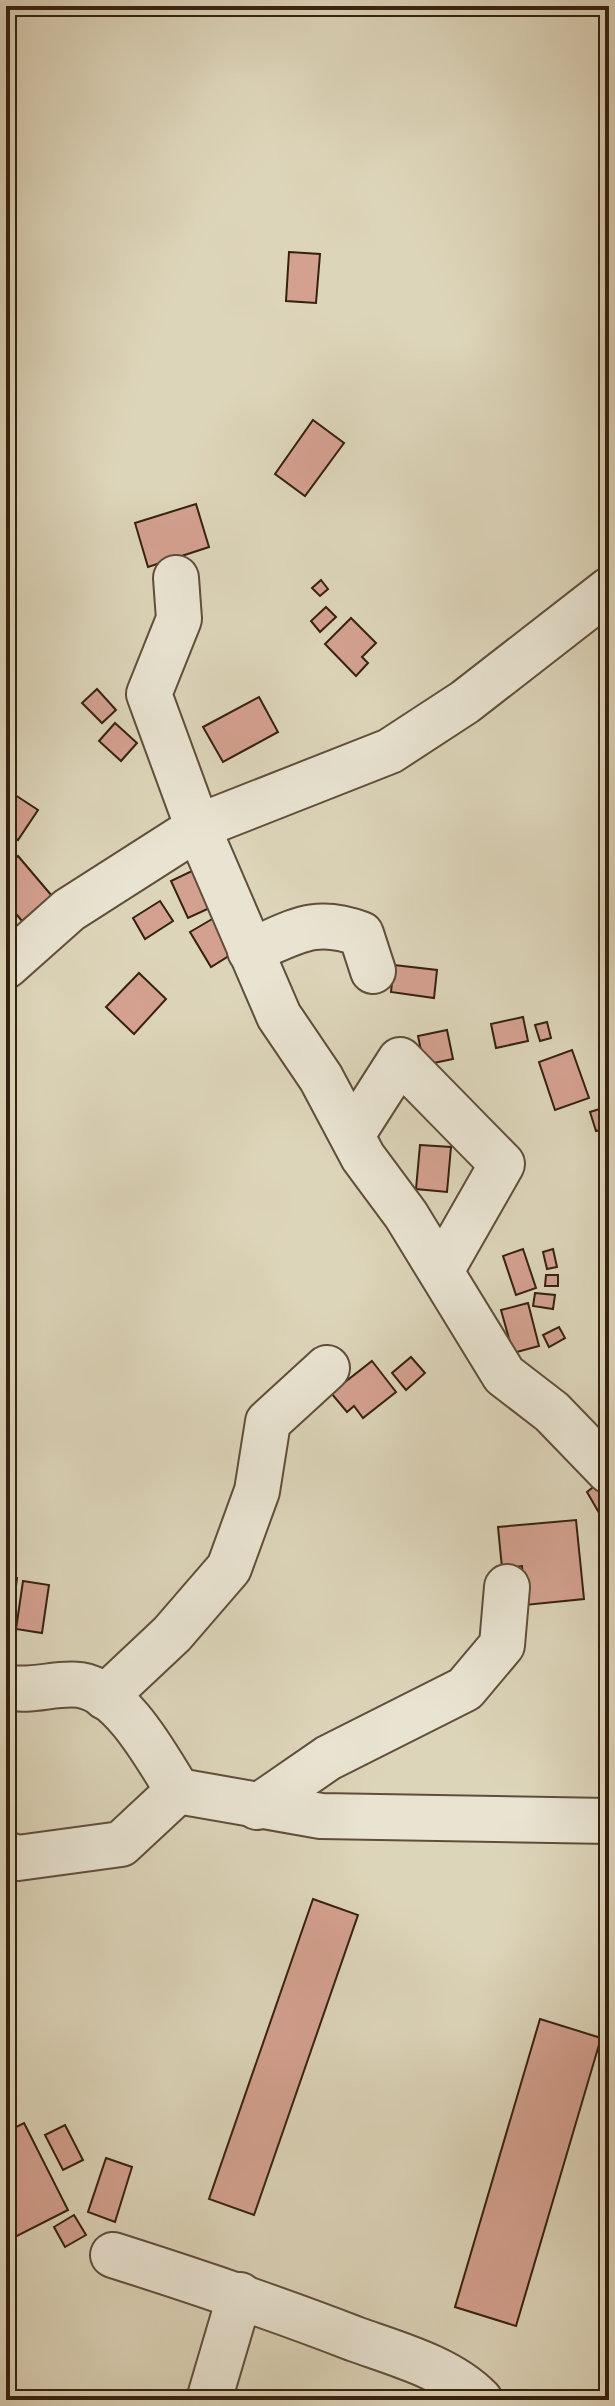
<svg xmlns="http://www.w3.org/2000/svg" width="615" height="2406" viewBox="0 0 615 2406" font-family="'Sorts Mill Goudy',serif">
<rect width="100%" height="100%" fill="#ddd5ba"/>
<filter id="stains"><feTurbulence type="fractalNoise" baseFrequency=".0025" numOctaves="4"/><feColorMatrix values="0 0 0 0 .2 0 0 0 0 .09 0 0 0 0 .02 0 0 0 .5 -.17"/></filter>
<radialGradient id="worn" r=".72"><stop offset=".6" stop-color="#630" stop-opacity="0"/><stop offset="1" stop-color="#630" stop-opacity=".3"/></radialGradient>
<g fill="#d4a190" stroke="#362110" stroke-width="2">
<polygon points="289,252 320,254 316,303 286,301"/>
<polygon points="313,420 344,443 305,496 275,474"/>
<polygon points="196,504 209,547 148,567 135,523"/>
<polygon points="321,580 328,589 320,596 312,588"/>
<polygon points="326,607 336,617 320,632 311,621"/>
<polygon points="351,618 376,643 362,657 368,663 356,676 325,644"/>
<polygon points="97,689 116,710 102,723 82,703"/>
<polygon points="259,697 278,732 223,762 203,727"/>
<polygon points="115,723 137,743 121,761 99,741"/>
<polygon points="6,789 38,810 18,840 6,832"/>
<polygon points="18,856 52,896 22,921 6,902 6,866"/>
<polygon points="196,869 214,906 188,918 171,881"/>
<polygon points="160,901 173,921 145,939 133,918"/>
<polygon points="219,915 240,949 211,967 190,932"/>
<polygon points="394,965 437,970 434,998 391,992"/>
<polygon points="139,973 166,999 134,1034 106,1007"/>
<polygon points="523,1017 528,1041 496,1048 491,1024"/>
<polygon points="547,1022 551,1038 540,1041 535,1025"/>
<polygon points="447,1030 453,1059 424,1065 418,1036"/>
<polygon points="572,1050 589,1098 555,1110 539,1062"/>
<polygon points="606,1107 609,1128 596,1131 590,1112"/>
<polygon points="420,1145 451,1147 447,1192 416,1189"/>
<polygon points="523,1249 536,1288 516,1295 503,1256"/>
<polygon points="553,1249 557,1267 547,1269 543,1252"/>
<polygon points="546,1275 558,1275 558,1286 545,1286"/>
<polygon points="535,1293 555,1295 553,1309 533,1306"/>
<polygon points="528,1303 539,1346 513,1353 501,1310"/>
<polygon points="559,1327 565,1338 549,1347 543,1335"/>
<polygon points="411,1357 425,1373 406,1390 392,1373"/>
<polygon points="372,1361 396,1392 363,1418 354,1406 347,1412 331,1393"/>
<polygon points="607,1476 609,1515 602,1518 587,1492"/>
<polygon points="576,1520 584,1599 525,1605 522,1566 502,1568 498,1527"/>
<polygon points="6,1576 17,1578 11,1626 6,1625"/>
<polygon points="23,1581 49,1585 42,1633 16,1629"/>
<polygon points="313,1899 358,1915 254,2215 209,2199"/>
<polygon points="540,2019 601,2038 516,2326 455,2307"/>
<polygon points="24,2123 68,2210 13,2238 6,2223 6,2132"/>
<polygon points="65,2125 83,2160 63,2170 45,2135"/>
<polygon points="106,2158 132,2167 115,2222 88,2212"/>
<polygon points="74,2215 86,2235 65,2247 54,2227"/>
<polygon points="6,2388 21,2394 19,2400 6,2400"/>
</g>
<g fill="none" stroke-linecap="round" stroke-linejoin="round">
<g stroke="#604e3a" stroke-width="48">
<g id="minor">
<polyline points="176,578 179,619 149,694 198,828 279,1016 321,1078 363,1157 406,1215 504,1375 552,1412 609,1471"/>
<path d="M250 951C294 933 313 916 361 934L373 971"/>
<polyline points="6,966 69,910 202,825 390,751 465,702 609,590"/>
<polyline points="352,1135 400,1060 502,1164 441,1271"/>
<path d="M6 1687C30 1693 55 1682 80 1685 123 1692 157 1758 178 1791L321 1816 609 1821"/>
<polyline points="105,1697 172,1634 229,1568 257,1491 268,1422 327,1368"/>
<polyline points="257,1807 328,1758 465,1689 502,1645 507,1587"/>
<polyline points="6,1854 18,1858 121,1844 178,1791"/>
<path d="M113 2255C195 2281 275 2308 355 2339 397 2354 449 2368 480 2400"/>
<polyline points="209,2400 240,2295"/>
</g>
</g>
<use href="#minor" stroke="#e9e4d2" stroke-width="44"/>
</g>
<rect width="615" height="2406" fill="none" stroke="#ddd5ba" stroke-width="32"/>
<rect x="8" y="8" width="599" height="2390" fill="none" stroke="#362110" stroke-width="4"/>
<rect x="16" y="16" width="583" height="2374" fill="none" stroke="#362110" stroke-width="2"/>
<rect width="100%" height="100%" filter="url(#stains)"/>
<rect width="100%" height="100%" fill="url(#worn)"/>
</svg>
